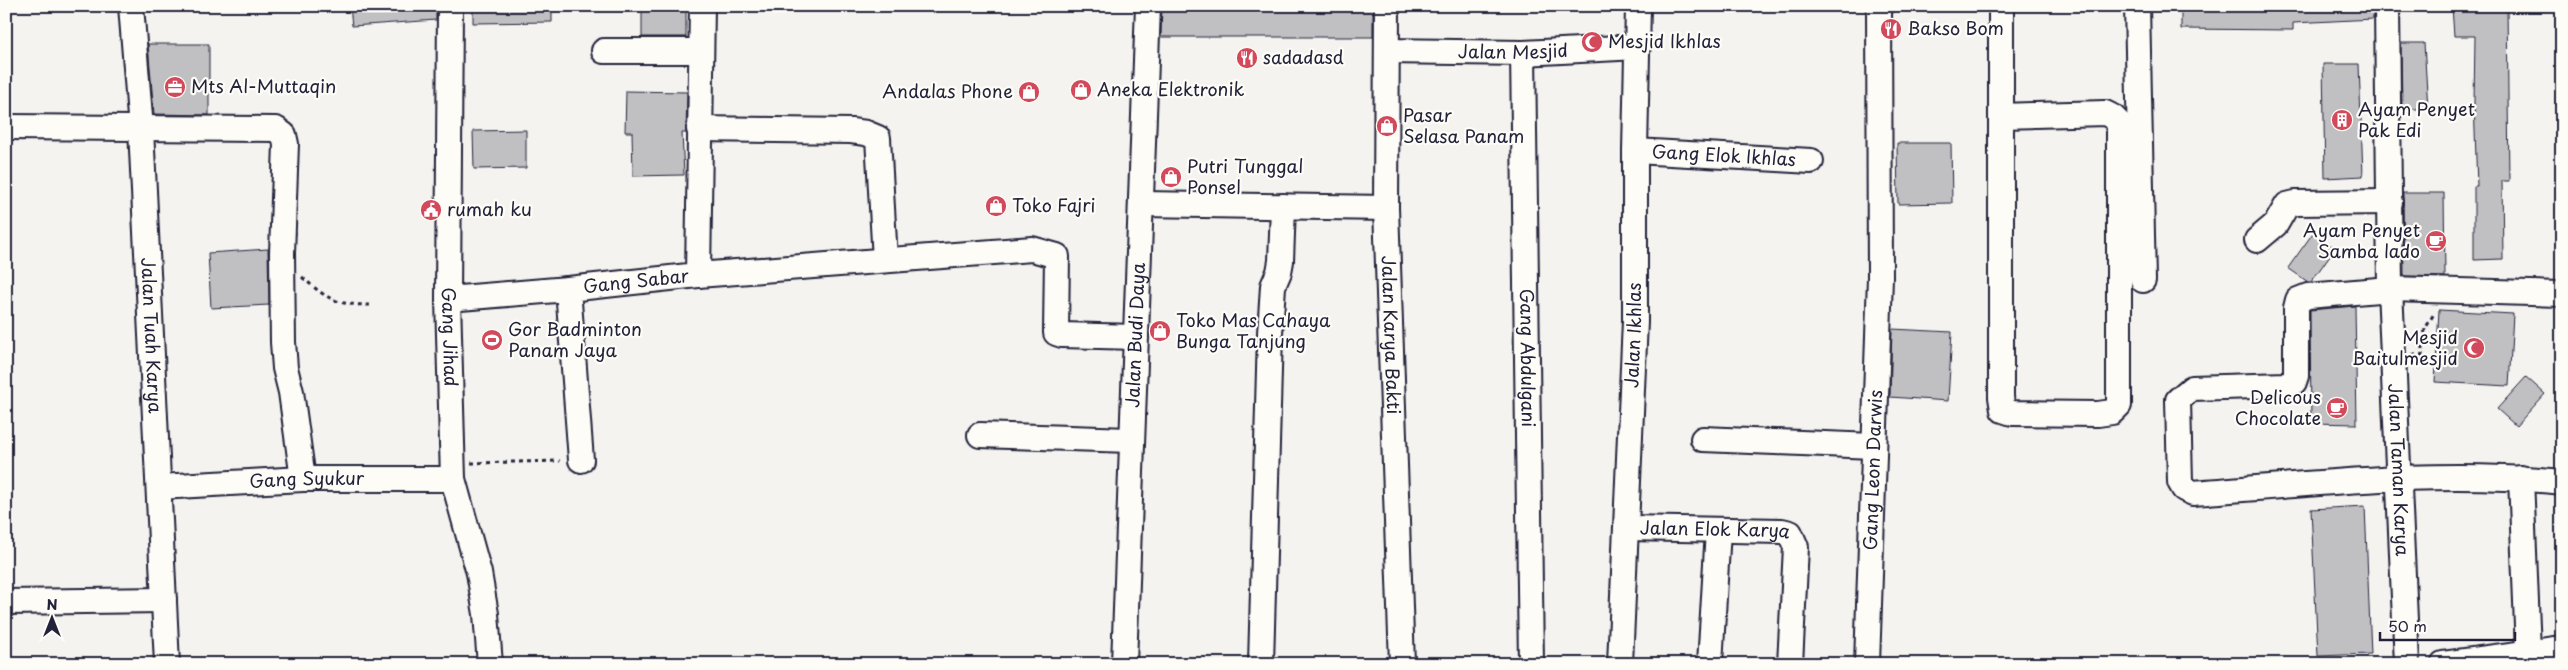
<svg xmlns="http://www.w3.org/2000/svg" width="2568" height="670" viewBox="0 0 2568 670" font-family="'Playpen Sans',sans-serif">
<rect width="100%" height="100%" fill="#f4f3ef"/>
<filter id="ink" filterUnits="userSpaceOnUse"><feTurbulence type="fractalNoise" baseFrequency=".02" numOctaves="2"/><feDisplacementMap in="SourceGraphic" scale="10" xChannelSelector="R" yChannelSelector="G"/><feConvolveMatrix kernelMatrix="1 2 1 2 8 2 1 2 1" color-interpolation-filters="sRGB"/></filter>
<g filter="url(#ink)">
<g fill="#c0bfc2" stroke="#22223b">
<polygon points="350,6 436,6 436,20 352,26"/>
<polygon points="473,6 552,6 552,22 473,23"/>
<rect x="642" y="6" width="44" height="31"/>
<polygon points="1162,6 1373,6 1373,37 1161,37"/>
<polygon points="2181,6 2373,6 2373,19 2293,23 2293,30 2181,29"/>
<polygon points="2452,6 2507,6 2509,181 2502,181 2503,259 2474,260 2474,186 2477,186 2474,103 2475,36 2454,36"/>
<polygon points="2401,43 2424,43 2428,109 2402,109"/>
<polygon points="148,44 209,44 209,115 154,114"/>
<polygon points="2323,64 2359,64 2363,176 2325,178"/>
<polygon points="626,91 687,92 686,133 682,133 684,175 633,176 632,132 625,132"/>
<polygon points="526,130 526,168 474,169 473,131"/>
<polygon points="1897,143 1951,143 1952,203 1898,204"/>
<polygon points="2403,193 2444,193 2445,277 2404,276"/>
<polygon points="2313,233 2335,248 2311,282 2308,282 2288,268"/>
<polygon points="268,249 269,305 211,308 208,253"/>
<polygon points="2355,306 2357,424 2311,423 2310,310"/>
<polygon points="2439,310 2513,314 2509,386 2435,382"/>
<polygon points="1892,329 1952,332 1948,401 1890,397"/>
<polygon points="2526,377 2545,394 2516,426 2497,409"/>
<polygon points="2365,506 2371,654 2318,656 2311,509"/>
</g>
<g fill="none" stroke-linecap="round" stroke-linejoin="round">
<g stroke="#22223b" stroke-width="28">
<g id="minor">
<path id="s1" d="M131 6 141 129 167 664"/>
<path id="s2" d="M450 6 448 299 453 479 479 573 486 614 490 664"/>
<path id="s3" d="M1387 6 1386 208 1402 664"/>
<polyline points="2001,6 2001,397 2003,410 2012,413 2098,414 2112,412 2119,405 2119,123 2113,117 2105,113 2001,116"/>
<polyline points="2137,6 2143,280"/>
<path id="s4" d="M2387 6 2390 289 2407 664"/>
<polyline points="604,51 701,51"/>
<path id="s5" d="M1387 51 1523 53 1638 47"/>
<path id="s6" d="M1523 53 1531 664"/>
<polyline points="6,127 276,129 284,135 286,144 282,253 283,342 285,368 291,392 303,479"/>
<polyline points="699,129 851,131 866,133 878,138 885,260"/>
<path id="s7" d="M1635 151 1811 161"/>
<polyline points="1143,204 1386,208"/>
<polyline points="2257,240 2276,224 2287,205 2295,203 2390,202"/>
<polyline points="698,275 1032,249 1057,256 1056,333 1062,335 1136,337"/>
<path d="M2562 294 2390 289 2308 296 2298 300 2296 308V376L2294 382 2286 385 2192 388 2178 400 2180 482 2184 489 2193 493C2315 484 2439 469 2562 482"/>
<polyline points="448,299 568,289"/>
<polyline points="980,435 1130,440"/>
<polyline points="1703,439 1873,446"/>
<path id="s8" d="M581 460 568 289 698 275 702 6"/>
<polyline points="2521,478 2528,651"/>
<path id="s9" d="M159 487 303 479H453"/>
<path id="s10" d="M1627 528 1782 531 1790 533 1796 547 1790 664"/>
<polyline points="6,602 164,600"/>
<path id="s11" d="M1124 664C1130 444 1142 226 1148 6"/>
<polyline points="1261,664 1270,333 1273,286 1279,272 1281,261 1283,206"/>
<path id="s12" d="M1620 664 1635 321V151L1638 6"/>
<polyline points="1710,664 1718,530"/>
<path id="s13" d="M1867 664 1880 277 1879 6"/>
<polyline points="2443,664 2562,648"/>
</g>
</g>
<g stroke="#22223b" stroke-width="3" stroke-dasharray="4 4" stroke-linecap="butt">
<path d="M302 277C327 299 336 305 370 305"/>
<polyline points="2412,355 2422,355 2425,329 2435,312"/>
<polyline points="471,463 560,461"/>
</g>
<use href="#minor" stroke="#fdfcf7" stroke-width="24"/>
</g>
</g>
<defs>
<g id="restaurant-disc" transform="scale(1.125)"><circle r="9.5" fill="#d1495b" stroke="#fdfcf7"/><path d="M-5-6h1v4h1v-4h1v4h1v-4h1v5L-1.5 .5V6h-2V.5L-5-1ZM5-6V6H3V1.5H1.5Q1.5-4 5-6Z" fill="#fff"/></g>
<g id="mosque-disc" transform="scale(1.125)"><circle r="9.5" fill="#d1495b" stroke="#fdfcf7"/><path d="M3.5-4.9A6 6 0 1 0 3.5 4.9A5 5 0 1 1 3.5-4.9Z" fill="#fff"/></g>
<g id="office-disc" transform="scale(1.125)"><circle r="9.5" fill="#d1495b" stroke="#fdfcf7"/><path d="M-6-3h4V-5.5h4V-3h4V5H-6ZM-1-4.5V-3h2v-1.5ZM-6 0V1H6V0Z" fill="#fff"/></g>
<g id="shop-disc" transform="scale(1.125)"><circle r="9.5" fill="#d1495b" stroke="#fdfcf7"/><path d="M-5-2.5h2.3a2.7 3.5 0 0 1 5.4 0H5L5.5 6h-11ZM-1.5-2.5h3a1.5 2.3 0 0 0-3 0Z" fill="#fff"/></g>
<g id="building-disc" transform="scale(1.125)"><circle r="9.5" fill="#d1495b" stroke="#fdfcf7"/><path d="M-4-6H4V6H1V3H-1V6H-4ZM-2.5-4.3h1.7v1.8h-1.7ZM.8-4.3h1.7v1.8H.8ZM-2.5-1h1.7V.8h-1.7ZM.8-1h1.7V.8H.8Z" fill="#fff"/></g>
<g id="civic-disc" transform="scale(1.125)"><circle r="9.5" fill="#d1495b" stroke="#fdfcf7"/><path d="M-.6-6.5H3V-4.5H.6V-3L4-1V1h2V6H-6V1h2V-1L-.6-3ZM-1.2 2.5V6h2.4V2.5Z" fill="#fff"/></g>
<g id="cafe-disc" transform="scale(1.125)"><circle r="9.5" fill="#d1495b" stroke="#fdfcf7"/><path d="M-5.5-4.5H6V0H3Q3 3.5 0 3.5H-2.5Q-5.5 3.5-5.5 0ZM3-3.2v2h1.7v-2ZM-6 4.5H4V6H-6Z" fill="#fff"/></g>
<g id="stadium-disc" transform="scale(1.125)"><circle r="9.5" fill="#d1495b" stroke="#fdfcf7"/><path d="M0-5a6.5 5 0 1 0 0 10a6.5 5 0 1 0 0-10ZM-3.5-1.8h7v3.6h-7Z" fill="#fff"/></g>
</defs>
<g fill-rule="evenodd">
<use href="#restaurant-disc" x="1891" y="29"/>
<use href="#mosque-disc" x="1592" y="42"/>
<use href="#restaurant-disc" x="1247" y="58"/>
<use href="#office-disc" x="175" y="87"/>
<use href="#shop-disc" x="1081" y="90"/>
<use href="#shop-disc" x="1029" y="92"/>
<use href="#building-disc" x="2342" y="120"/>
<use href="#shop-disc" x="1387" y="126"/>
<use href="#shop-disc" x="1171" y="177"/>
<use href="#shop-disc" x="996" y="206"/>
<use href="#civic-disc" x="431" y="210"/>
<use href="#cafe-disc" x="2436" y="241"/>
<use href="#shop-disc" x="1160" y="331"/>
<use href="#stadium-disc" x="492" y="340"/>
<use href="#mosque-disc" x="2474" y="348"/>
<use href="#cafe-disc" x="2337" y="408"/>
</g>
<g text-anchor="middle" stroke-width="4.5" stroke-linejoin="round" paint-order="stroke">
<g font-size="18" fill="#22223b" stroke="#fdfcf7" text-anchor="start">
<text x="1907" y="35">Bakso Bom</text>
<text x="1608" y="48">Mesjid Ikhlas</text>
<text x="1263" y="64">sadadasd</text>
<text x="191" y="93">Mts Al-Muttaqin</text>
<text x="1097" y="96">Aneka Elektronik</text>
<text x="1013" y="98" text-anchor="end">Andalas Phone</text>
<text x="2358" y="116">Ayam Penyet<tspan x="2358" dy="21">Pak Edi</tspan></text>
<text x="1403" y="122">Pasar<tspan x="1403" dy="21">Selasa Panam</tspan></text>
<text x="1187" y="173">Putri Tunggal<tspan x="1187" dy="21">Ponsel</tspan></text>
<text x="1012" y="212">Toko Fajri</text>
<text x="447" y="216">rumah ku</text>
<text x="2420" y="237" text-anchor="end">Ayam Penyet<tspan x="2420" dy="21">Samba lado</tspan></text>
<text x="1176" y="327">Toko Mas Cahaya<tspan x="1176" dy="21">Bunga Tanjung</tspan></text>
<text x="508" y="336">Gor Badminton<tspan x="508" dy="21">Panam Jaya</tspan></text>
<text x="2458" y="344" text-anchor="end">Mesjid<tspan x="2458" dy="21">Baitulmesjid</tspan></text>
<text x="2321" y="404" text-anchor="end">Delicous<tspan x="2321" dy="21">Chocolate</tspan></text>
</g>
<g font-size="18" fill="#22223b" stroke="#fdfcf7">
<text dy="6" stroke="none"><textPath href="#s5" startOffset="126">Jalan Mesjid</textPath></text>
<text dy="6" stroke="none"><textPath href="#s7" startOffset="89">Gang Elok Ikhlas</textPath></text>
<text dy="6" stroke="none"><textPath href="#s8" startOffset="240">Gang Sabar</textPath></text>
<text dy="6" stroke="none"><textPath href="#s1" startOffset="330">Jalan Tuah Karya</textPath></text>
<text dy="6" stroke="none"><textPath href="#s11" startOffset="329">Jalan Budi Daya</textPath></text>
<text dy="6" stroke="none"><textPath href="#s3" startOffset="329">Jalan Karya Bakti</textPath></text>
<text dy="6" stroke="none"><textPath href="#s12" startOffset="329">Jalan Ikhlas</textPath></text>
<text dy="6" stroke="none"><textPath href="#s2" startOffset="331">Gang Jihad</textPath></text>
<text dy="6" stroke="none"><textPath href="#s6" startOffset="305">Gang Abdulgani</textPath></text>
<text dy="6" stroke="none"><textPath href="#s13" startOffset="194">Gang Leon Darwis</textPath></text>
<text dy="6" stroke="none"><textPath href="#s4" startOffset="464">Jalan Taman Karya</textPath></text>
<text dy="6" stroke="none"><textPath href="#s9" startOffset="148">Gang Syukur</textPath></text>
<text dy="6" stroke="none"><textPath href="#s10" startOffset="88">Jalan Elok Karya</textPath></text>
</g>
</g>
<rect width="2568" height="670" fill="none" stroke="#fdfcf7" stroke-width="25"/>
<rect x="12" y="12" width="2543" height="645" fill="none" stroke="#22223b" stroke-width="2" filter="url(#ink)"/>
<g transform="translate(52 618)" stroke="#fdfcf7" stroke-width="4" paint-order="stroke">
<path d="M0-4L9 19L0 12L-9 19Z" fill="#22223b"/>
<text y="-8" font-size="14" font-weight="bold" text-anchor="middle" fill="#22223b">N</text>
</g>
<path d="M2380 632v8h135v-8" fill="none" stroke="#22223b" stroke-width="2.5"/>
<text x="2388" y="632" font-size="15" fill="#22223b" stroke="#fdfcf7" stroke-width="4" paint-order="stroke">50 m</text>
</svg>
